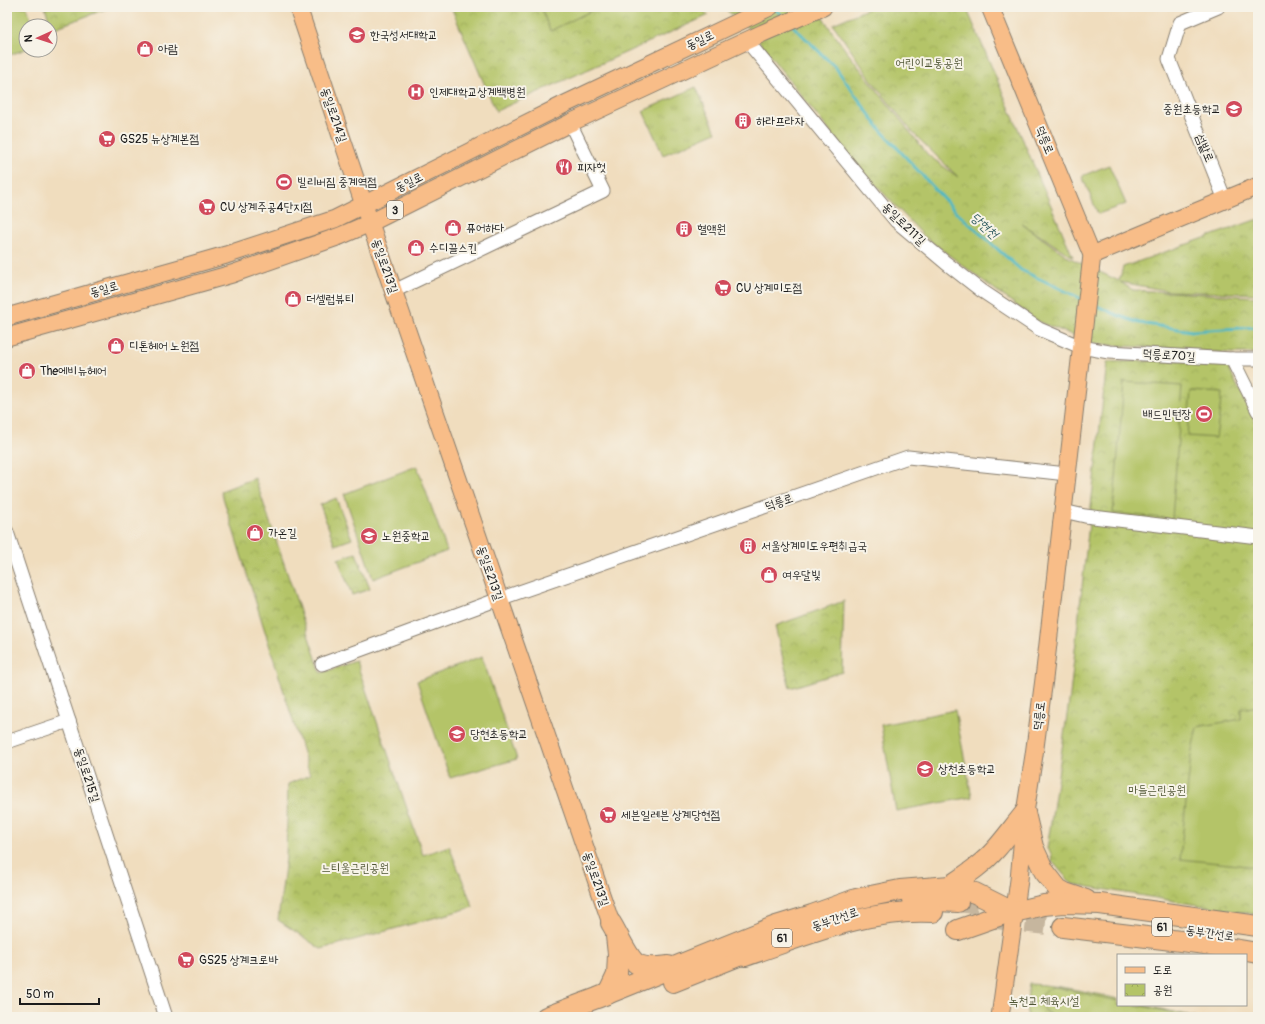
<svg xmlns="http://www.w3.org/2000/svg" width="1265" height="1024" viewBox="0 0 1265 1024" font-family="Pangolin,'Poor Story',sans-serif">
<defs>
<pattern id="grass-tufts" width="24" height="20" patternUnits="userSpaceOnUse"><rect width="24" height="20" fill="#b4c467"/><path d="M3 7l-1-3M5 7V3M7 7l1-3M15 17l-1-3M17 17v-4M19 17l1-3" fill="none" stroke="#9aa859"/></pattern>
<pattern id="park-crowns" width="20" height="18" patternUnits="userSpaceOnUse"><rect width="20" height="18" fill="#b4c467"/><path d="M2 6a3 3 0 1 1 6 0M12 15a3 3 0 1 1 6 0" fill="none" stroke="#9aa859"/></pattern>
</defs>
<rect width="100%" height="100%" fill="#f7f3e8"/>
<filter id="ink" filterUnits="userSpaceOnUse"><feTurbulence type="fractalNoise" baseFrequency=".025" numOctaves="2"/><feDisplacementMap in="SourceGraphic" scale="8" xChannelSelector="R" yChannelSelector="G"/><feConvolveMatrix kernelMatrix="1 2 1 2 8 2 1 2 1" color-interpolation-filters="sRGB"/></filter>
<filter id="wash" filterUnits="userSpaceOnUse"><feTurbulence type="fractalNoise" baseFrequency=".012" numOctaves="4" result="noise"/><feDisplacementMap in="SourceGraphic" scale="16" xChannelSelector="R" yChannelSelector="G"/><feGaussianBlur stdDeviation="0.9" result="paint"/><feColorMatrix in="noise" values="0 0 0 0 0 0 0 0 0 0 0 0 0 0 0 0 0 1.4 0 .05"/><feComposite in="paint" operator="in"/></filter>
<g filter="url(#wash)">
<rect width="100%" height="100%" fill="#f0ddbe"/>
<polygon fill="url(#grass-tufts)" stroke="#687042" points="696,87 716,132 663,155 643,111"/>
<g fill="url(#park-crowns)" stroke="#687042">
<polygon points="45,7 111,7 52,29"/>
<polygon points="451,7 697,7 709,15 496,111"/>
<polygon points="722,7 815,7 844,48 928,155 958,177 913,133 872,81 833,24 872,7 966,7 1073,257 1022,224 1070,258 1119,281 1123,267 1258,219 1258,294 1169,291 1120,282 1133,290 1258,297 1258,353 1232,353 1095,344 1037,321 925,237 853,161 745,24"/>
<polygon points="1224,359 1258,428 1258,915 1072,884 1051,860 1052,855 1047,849 1070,695 1107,362"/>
<polygon points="255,478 321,673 356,661 423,855 449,846 473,907 321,949 278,920 286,858 288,784 310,775 221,491"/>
<polygon points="336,498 352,539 335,545 320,505"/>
<polygon points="356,553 370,589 352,595 338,559"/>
<polygon points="844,601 842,672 790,688 775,626"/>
<path d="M1029 984C1059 985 1089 992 1118 999V1005H1144L1196 1017H1028L1026 1008Z"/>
</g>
<g fill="#b4c467" stroke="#687042">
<polygon points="7,7 27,7 33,26 26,26 26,49 7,56"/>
<polygon points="541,7 599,7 550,31"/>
<polygon points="1109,165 1126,204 1098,214 1082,176"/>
<polygon points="1124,382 1182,386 1172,519 1113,513"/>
<polygon points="1191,391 1222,393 1216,438 1187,436"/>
<polygon points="417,466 447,551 373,579 344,494"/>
<polygon points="482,657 517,759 450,778 417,681"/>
<polygon points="1258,706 1258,867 1180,859 1191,755 1197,727 1241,719 1241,709"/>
<polygon points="955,710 972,797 896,811 881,725"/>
<path d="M1055 987 1118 1001V1005H1137L1191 1017H1062C1058 1016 1053 1016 1050 1014 1035 1007 1039 989 1055 987Z"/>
</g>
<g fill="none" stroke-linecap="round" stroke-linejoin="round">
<g stroke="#4ab8c4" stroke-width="3">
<polyline points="774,8 785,18"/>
<polyline points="793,26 836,68 879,128 956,212 1021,270 1082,299"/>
<polyline points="1093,304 1117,315 1139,323 1192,331 1258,327"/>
</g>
</g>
</g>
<g filter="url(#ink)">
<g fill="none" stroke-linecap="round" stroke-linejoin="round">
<g stroke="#c6b69e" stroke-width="20" stroke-dasharray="20 10" stroke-linecap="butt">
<polyline points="958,902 1002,907"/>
<polyline points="996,919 1063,927"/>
</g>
<g stroke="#867c6d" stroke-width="15">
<g id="minor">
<polyline points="1218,7 1180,23 1169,59 1225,200"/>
<polyline points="747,41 896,221 946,263 982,291 1039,329 1081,347 1109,352 1232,359 1258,359"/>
<polyline points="394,291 603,191 570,123"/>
<polyline points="1232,359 1258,411"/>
<polyline points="1063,511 1085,516 1258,537"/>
<polyline points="7,532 166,1017"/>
<polyline points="322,664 499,599 908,457 1067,474"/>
<polyline points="7,742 69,721"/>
</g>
</g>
<g stroke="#867c6d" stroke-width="19">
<g id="major">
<polyline points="298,7 370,223 611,923"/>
<polyline points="990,7 1092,255 1044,679 1034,755 1025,813 1019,880 1000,1017"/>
<polyline points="1092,255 1258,186"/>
<polyline points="7,317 226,255 335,219 565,104 770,7"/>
<polyline points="7,337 232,274 340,236 370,223 570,123 763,33 823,7"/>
</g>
</g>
<g stroke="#867c6d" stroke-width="22">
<g id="highway">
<polyline points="1025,813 1033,847 1044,871 1058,889 1065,893 1086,900"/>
<path d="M950 886C966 875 983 864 996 849 1006 838 1015 825 1025 813"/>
<polyline points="912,900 958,902"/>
<path d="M611 923C617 932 629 961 639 965 648 969 659 967 668 966"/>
<polyline points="1063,927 1197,943 1258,953"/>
<polyline points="958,930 1001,915 1044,905 1064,903 1100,904 1258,926"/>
<path d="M745 956C805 936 868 908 933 912"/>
<polyline points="673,982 756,949"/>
<polyline points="608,994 617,975 618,954 616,936"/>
<polyline points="546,1017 597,998 776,926 812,915 856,899 900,890 950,886 975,893 1015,913"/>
</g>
</g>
<use href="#minor" stroke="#fff" stroke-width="13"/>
<use href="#major" stroke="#f8bd88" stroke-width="17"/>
<use href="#highway" stroke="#f8bd88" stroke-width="20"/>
</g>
</g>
<defs>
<g id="university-disc" transform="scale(0.9)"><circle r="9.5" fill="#d1495b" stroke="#f7f3e8"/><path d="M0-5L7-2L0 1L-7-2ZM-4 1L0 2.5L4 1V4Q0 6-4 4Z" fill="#fff"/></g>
<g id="shop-disc" transform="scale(0.9)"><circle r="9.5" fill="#d1495b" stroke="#f7f3e8"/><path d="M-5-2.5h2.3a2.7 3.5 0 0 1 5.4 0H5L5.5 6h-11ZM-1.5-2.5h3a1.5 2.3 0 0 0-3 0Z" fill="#fff"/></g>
<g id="hospital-disc" transform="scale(0.9)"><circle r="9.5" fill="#d1495b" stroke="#f7f3e8"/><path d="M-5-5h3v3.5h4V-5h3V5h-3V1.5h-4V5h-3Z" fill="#fff"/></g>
<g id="school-disc" transform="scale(0.9)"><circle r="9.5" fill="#d1495b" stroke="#f7f3e8"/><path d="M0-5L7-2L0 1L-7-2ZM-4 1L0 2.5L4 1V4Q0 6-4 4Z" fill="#fff"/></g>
<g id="building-disc" transform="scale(0.9)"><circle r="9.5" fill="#d1495b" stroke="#f7f3e8"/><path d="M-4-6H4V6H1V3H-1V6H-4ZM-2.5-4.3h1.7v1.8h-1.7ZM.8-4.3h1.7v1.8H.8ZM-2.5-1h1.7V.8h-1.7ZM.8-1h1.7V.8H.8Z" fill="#fff"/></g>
<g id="supermarket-disc" transform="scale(0.9)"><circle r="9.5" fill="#d1495b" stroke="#f7f3e8"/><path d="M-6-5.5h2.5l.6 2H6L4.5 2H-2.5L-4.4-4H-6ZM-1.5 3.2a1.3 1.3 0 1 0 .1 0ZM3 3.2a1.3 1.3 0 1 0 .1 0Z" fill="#fff"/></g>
<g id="restaurant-disc" transform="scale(0.9)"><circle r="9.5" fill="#d1495b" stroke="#f7f3e8"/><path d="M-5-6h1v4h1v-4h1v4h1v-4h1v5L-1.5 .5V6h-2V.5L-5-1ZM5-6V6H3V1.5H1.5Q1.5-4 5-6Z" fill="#fff"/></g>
<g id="stadium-disc" transform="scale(0.9)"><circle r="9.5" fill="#d1495b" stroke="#f7f3e8"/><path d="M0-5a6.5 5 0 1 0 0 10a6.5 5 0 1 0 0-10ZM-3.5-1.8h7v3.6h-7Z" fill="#fff"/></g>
</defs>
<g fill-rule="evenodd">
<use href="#university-disc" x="357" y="35"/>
<use href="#shop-disc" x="145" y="49"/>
<use href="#hospital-disc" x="416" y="92"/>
<use href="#school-disc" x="1234" y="109"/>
<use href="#building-disc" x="743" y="121"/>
<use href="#supermarket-disc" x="107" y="139"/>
<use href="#restaurant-disc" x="564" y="167"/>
<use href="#stadium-disc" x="284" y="182"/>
<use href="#supermarket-disc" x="207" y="207"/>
<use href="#shop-disc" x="453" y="228"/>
<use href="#building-disc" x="684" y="229"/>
<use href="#shop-disc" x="416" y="248"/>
<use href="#supermarket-disc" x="723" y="288"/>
<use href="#shop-disc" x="293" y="299"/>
<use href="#shop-disc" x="116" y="346"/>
<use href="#shop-disc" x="27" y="371"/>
<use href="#stadium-disc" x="1204" y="414"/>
<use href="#shop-disc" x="255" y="533"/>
<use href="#school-disc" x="369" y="536"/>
<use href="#building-disc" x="748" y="546"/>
<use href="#shop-disc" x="769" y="575"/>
<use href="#school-disc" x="457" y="734"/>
<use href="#school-disc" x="925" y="769"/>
<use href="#supermarket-disc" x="608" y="815"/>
<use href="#supermarket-disc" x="186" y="960"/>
</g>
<g text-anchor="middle" stroke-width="4" stroke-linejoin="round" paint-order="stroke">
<g fill="#f7f3e8" stroke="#5e5c59" stroke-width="1">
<rect x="387" y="201" width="16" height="18" rx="3"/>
<rect x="1152" y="918" width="20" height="18" rx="3"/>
<rect x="772" y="929" width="20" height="18" rx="3"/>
</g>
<g font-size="11" font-weight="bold" fill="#1c1c1c">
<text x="395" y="214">3</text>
<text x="1162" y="931">61</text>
<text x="782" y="942">61</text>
</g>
<g font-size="12" fill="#1c1c1c" stroke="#f7f3e8" text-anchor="start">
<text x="370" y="39">한국성서대학교</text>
<text x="158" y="53">아람</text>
<text x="429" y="96">인제대학교상계백병원</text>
<text x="1221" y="113" text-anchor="end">중원초등학교</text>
<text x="756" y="125">하라프라자</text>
<text x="120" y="143">GS25 뉴상계본점</text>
<text x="577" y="171">피자헛</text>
<text x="297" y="186">빌리버짐 중계역점</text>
<text x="220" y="211">CU 상계주공4단지점</text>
<text x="466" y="232">퓨어하다</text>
<text x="697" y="233">혈액원</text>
<text x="429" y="252">수디끌스킨</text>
<text x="736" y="292">CU 상계미도점</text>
<text x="306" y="303">더셀럽뷰티</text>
<text x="129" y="350">디톤헤어 노원점</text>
<text x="40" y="375">The에비뉴헤어</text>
<text x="1191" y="418" text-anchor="end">배드민턴장</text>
<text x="268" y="537">가온길</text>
<text x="382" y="540">노원중학교</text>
<text x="761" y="550">서울상계미도우편취급국</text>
<text x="782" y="579">여우달빛</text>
<text x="470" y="738">당현초등학교</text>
<text x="938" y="773">상천초등학교</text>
<text x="621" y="819">세븐일레븐 상계당현점</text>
<text x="199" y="964">GS25 상계크로바</text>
</g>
<g font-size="12" fill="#1c1c1c" stroke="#f7f3e8">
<text transform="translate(700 40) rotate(-25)" y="4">동일로</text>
<text transform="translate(334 115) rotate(71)" y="4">동일로214길</text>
<text transform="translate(1045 140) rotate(68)" y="4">덕릉로</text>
<text transform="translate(1205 148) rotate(68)" y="4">섬밭로</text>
<text transform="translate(409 182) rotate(-26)" y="4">동일로</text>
<text transform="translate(904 224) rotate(44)" y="4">동일로211길</text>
<text transform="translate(385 266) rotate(71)" y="4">동일로213길</text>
<text transform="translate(104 289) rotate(-16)" y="4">동일로</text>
<text transform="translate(1169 355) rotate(4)" y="4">덕릉로70길</text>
<text transform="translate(779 502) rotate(-19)" y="4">덕릉로</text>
<text transform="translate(490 573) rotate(71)" y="4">동일로213길</text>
<text transform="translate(1039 716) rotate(-83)" y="4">덕릉로</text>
<text transform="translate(87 775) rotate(72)" y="4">동일로215길</text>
<text transform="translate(596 879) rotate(71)" y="4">동일로213길</text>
<text transform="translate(835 919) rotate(-19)" y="4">동부간선로</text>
<text transform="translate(1210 933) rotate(8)" y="4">동부간선로</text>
</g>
<g font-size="12" fill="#515736" stroke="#f7f3e8">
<text x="929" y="67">어린이교통공원</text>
<text x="1157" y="794">마들근린공원</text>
<text x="355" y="872">느티울근린공원</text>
<text x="1044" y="1005">녹천교 체육시설</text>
</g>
<g font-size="13" font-style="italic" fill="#2e5a5f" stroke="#f7f3e8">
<text transform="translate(985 225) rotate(42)" y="5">당현천</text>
</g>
</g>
<rect width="1265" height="1024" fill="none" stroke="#f7f3e8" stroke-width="24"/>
<rect x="1117" y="954" width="130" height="52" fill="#f7f3e8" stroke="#9f9d96"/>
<rect x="1125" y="967" width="20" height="6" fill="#f8bd88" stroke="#9f9d96"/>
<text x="1153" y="974" font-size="12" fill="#1c1c1c">도로</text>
<rect x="1125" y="984" width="20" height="12" fill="url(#park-crowns)" stroke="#9f9d96"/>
<text x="1153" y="994" font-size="12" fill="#1c1c1c">공원</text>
<g transform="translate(38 38) rotate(267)"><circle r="19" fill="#f7f3e8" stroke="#9f9d96"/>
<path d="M0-3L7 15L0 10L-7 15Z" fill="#d1495b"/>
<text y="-6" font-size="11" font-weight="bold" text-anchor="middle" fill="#1c1c1c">N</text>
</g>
<path d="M20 998v6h79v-6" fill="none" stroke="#1c1c1c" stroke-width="2"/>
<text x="26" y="998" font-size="12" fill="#1c1c1c" stroke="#f7f3e8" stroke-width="3" paint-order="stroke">50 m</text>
</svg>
